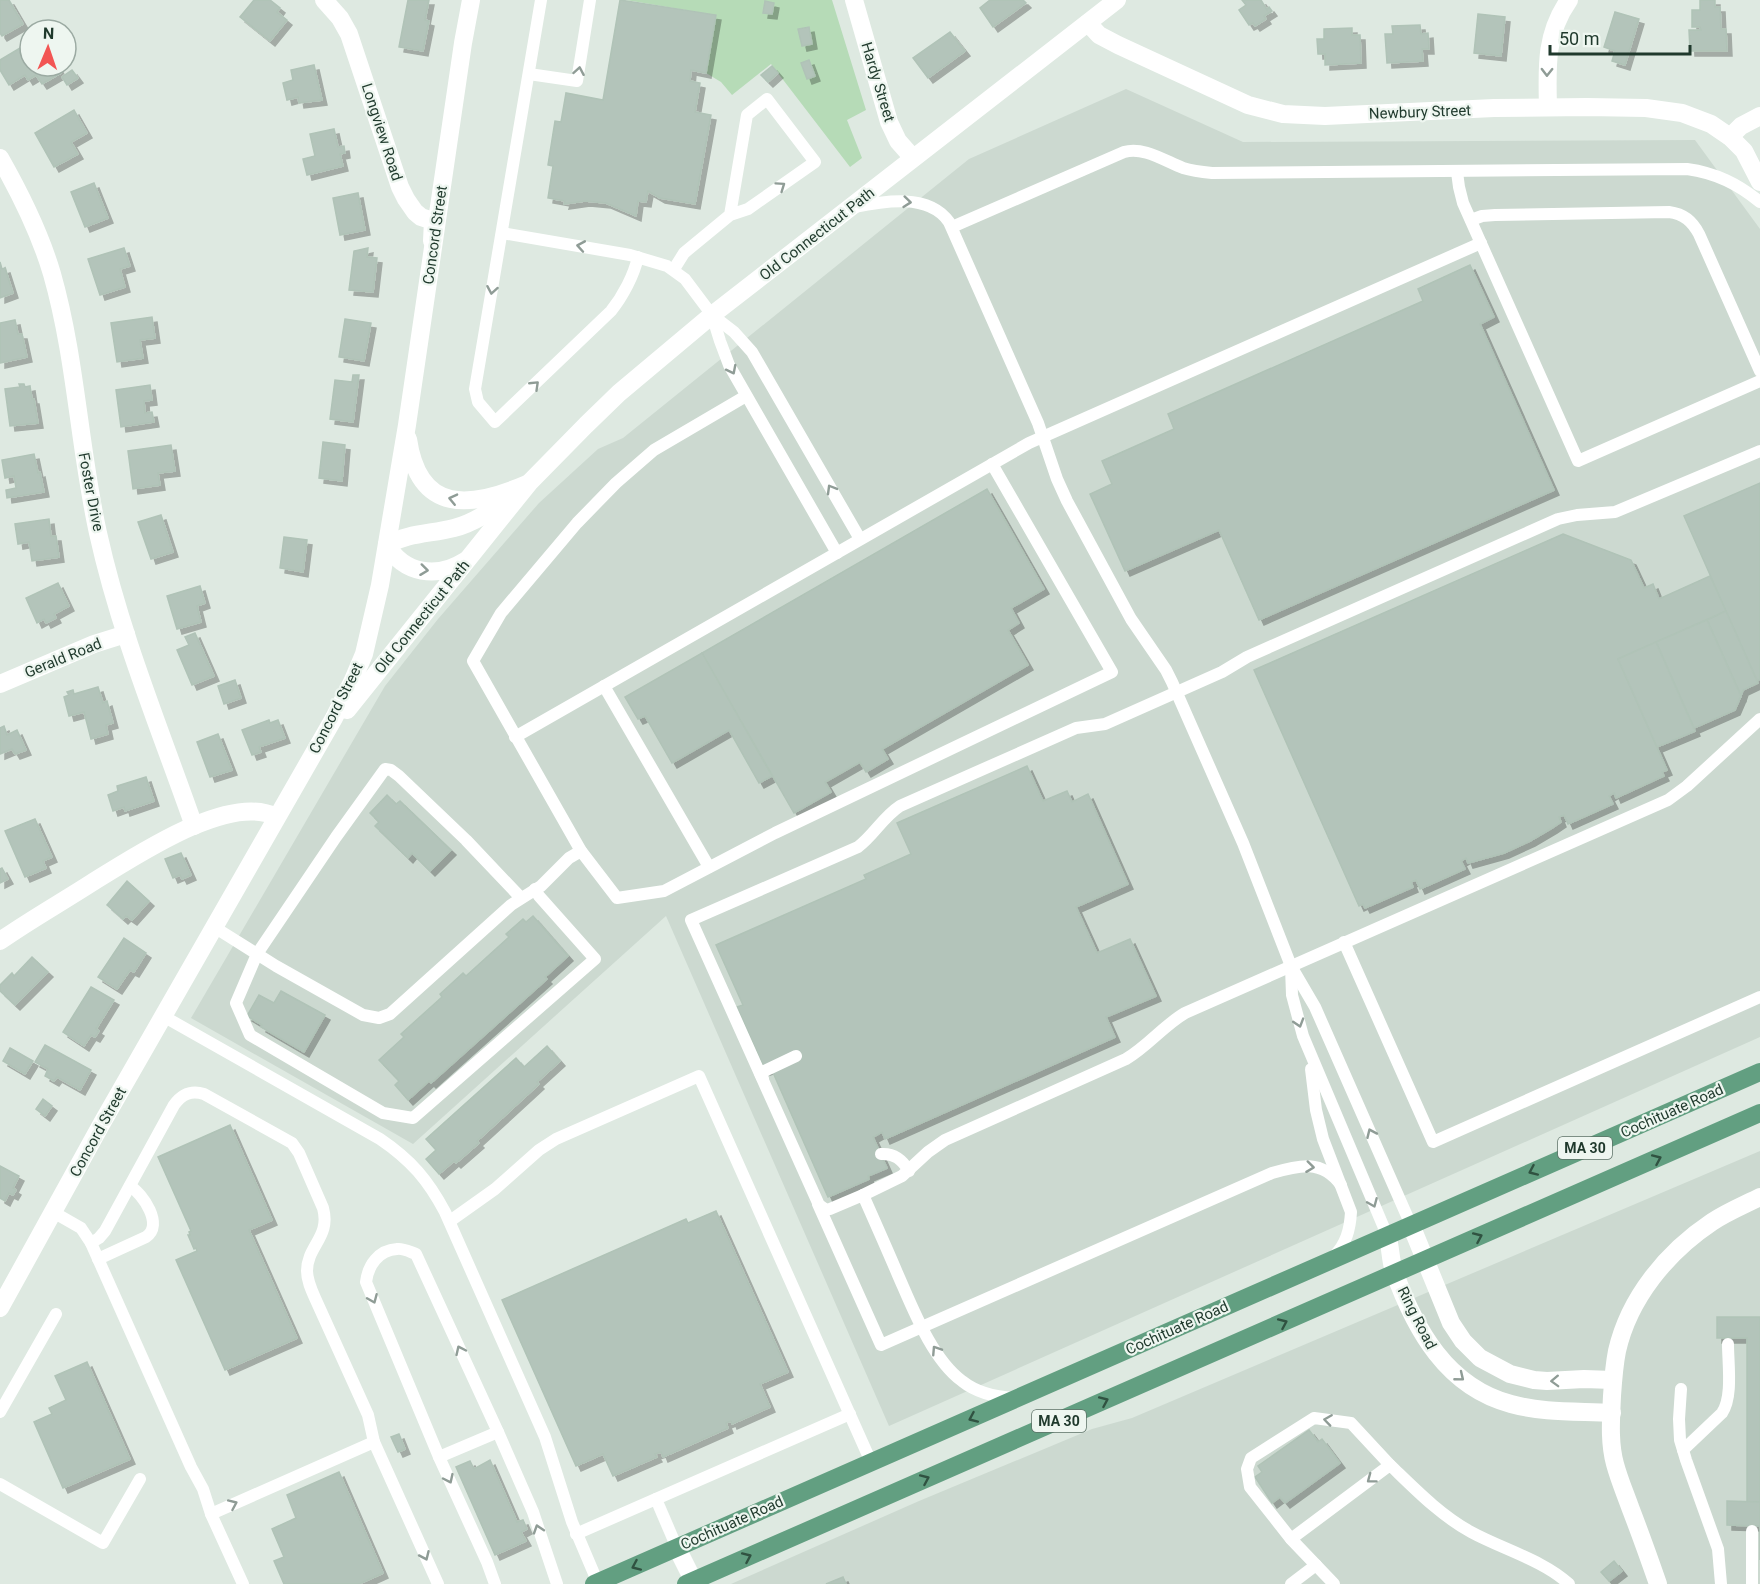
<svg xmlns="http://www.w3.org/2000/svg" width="1760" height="1584" viewBox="0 0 1760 1584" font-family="Roboto,sans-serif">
<defs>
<filter id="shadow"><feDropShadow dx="5" dy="5" stdDeviation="0" flood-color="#0004"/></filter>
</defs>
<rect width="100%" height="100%" fill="#dee9e1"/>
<g fill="#ccd9d0">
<polygon points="1126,89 1243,142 1695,140 1760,229 1760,1037 889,1426 666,916 413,1144 191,1018 385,686 438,619 539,503 598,449 623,438 969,159"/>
<polygon points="1760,1151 1760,1584 731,1584 919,1501 1092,1429 1132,1418"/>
</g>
<polygon fill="#b6dbb7" points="626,0 832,0 866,110 847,120 862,158 850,167 771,64 732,95 721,82 706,73 715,15"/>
<g fill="#b3c4ba" stroke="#b0c3b7" stroke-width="1.5" filter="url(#shadow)">
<polygon points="0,0 9,0 23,24 2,36 0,33"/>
<polygon points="254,0 270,0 280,8 277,12 287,20 270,41 240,17"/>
<polygon points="408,0 429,0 425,20 429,21 423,51 399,47"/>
<polygon points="620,0 716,15 706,73 691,70 690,81 700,83 695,112 711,115 695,204 660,198 648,191 646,202 638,201 636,216 606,203 585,201 564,204 565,201 548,198 553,166 548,165 555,121 561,122 566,93 603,100"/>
<polygon points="990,0 1023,0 1026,3 993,27 980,8"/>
<polygon points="1242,0 1261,0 1267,10 1269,7 1272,11 1264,16 1266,19 1255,26 1253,23 1249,25 1239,10 1246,5"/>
<polygon points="1700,0 1715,0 1715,7 1720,7 1721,29 1726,29 1727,51 1690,51 1689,30 1701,30 1700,27 1692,27 1692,10 1700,10"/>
<polygon points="765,1 774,3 772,14 763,13"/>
<polygon points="1615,12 1639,19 1625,65 1612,61 1615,51 1604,47"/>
<polygon points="1478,14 1505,17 1501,56 1474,53"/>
<polygon points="1420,25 1421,34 1428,33 1429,49 1422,49 1423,61 1387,63 1385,34 1393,34 1392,26"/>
<polygon points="809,27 812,44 802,46 798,29"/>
<polygon points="1352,28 1352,35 1360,35 1361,63 1325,65 1325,54 1318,54 1317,39 1324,39 1324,29"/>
<polygon points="950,32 965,51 928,78 913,58"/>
<polygon points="30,42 30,66 57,66 61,73 42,84 36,75 28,80 25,75 9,85 0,70 0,60"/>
<polygon points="809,60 815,76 807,79 801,63"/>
<polygon points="314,65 322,100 299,103 298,97 287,100 283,83 293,80 291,70"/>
<polygon points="772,66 778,73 768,82 761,75"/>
<polygon points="72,70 78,78 67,85 62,77"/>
<polygon points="74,110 87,133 71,142 78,154 54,167 35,133"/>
<polygon points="334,129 338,147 344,146 345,153 340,154 343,166 307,175 303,159 315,156 310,134"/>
<polygon points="94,183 108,218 85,227 71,192"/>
<polygon points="358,193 365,230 340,235 333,198"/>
<polygon points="124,248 130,266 120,269 125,287 100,295 88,259"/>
<polygon points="368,248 367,257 377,258 373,292 349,290 354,251"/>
<polygon points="0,262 2,269 5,268 13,293 0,298"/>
<polygon points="1470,265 1494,317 1480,324 1554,490 1259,620 1219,530 1125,571 1090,494 1112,484 1102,461 1174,429 1168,414 1423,301 1418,289"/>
<polygon points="152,317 155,338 140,340 143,358 117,362 111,323"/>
<polygon points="345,319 371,323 364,361 339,357"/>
<polygon points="15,320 18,334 22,334 27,357 0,363 0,323"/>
<polygon points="353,375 359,375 353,422 330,419 335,380 352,382"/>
<polygon points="19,384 24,384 25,387 30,386 32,399 34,399 38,423 10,426 5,389 20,387"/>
<polygon points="150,385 152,400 144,401 145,413 152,412 154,422 121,427 116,390"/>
<polygon points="323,442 345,445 342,481 319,478"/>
<polygon points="171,445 175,471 158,473 160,485 133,489 128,451"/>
<polygon points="34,454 38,473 40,472 44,492 7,498 6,490 16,488 14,476 5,478 2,460"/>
<polygon points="1760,483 1760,679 1757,681 1684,516"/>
<polygon points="987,489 1044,589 1011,608 1019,623 1008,630 1028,665 882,749 888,759 866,772 860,762 825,782 831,792 794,813 702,653"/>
<polygon points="161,515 173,552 151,559 138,522"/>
<polygon points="49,519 51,536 56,536 59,557 32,561 29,542 18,544 15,524"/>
<polygon points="1563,534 1631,560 1644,588 1653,584 1659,599 1710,576 1726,611 1618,659 1667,770 1662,772 1664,776 1616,798 1614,793 1609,796 1613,804 1568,824 1564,815 1559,817 1561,822 1552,828 1530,841 1504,853 1468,863 1466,858 1461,861 1465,869 1420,889 1416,880 1411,882 1413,887 1365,908 1363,904 1359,906 1254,670"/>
<polygon points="284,537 307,540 303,572 280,568"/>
<polygon points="58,583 69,606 54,614 56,618 46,623 44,619 37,623 26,598"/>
<polygon points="200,586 205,603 197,606 201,622 177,629 167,596"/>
<polygon points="1726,611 1758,683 1743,690 1741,696 1707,620"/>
<polygon points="1707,620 1741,696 1735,710 1694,728 1656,642"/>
<polygon points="195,633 214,676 192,685 177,650 189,645 185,637"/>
<polygon points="1656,642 1695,731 1657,747 1618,659"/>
<polygon points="702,653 772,776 759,783 729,730 672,763 645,716 638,719 625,697"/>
<polygon points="235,680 241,698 224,704 218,686"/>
<polygon points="98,687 103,703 107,701 113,723 106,725 108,734 91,739 84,712 69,716 64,697 69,695 67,692 73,690 74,694"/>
<polygon points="269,720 270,723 278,720 285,738 259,747 261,752 252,755 242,730"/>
<polygon points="4,726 7,735 17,730 26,750 15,754 12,749 0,754 0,728"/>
<polygon points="218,734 232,770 210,777 197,742"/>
<polygon points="1027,766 1043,801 1067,791 1072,802 1088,794 1128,884 1076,907 1097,953 1130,939 1156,996 1106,1017 1115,1037 885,1139 882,1132 873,1137 887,1168 868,1176 869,1179 828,1197 771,1068 765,1070 737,1007 743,1005 716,945 866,879 864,875 911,854 897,823"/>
<polygon points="146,777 154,801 125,811 124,807 113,811 108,795 118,791 117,786"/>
<polygon points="387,795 396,804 400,801 451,850 430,871 412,853 408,858 375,826 379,822 370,813"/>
<polygon points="35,819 52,857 43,861 46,868 25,877 5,831"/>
<polygon points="181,853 191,875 182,879 180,875 173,878 165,859"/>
<polygon points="2,868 8,879 0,883 0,869"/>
<polygon points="127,881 149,901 132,920 126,916 123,919 107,905"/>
<polygon points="533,916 568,956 545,977 547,979 431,1083 429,1081 408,1100 395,1085 399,1081 379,1060 404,1037 401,1034 442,997 440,994 463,973 466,976 509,937 506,934 523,919 526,922"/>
<polygon points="124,938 146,953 134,972 130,970 117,989 98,977"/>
<polygon points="32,957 48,972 15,1005 0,991 0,985 12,973 14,976"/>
<polygon points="91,987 114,1000 96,1029 99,1031 95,1037 91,1035 84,1046 63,1032"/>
<polygon points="281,991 325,1015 304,1052 261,1027 262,1025 247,1016 259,995 274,1003"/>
<polygon points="45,1045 91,1070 80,1090 57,1077 54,1081 45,1076 48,1069 35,1062"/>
<polygon points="547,1046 560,1061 537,1082 539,1084 477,1141 479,1143 456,1163 454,1161 439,1174 426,1159 436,1150 426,1139 516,1058 524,1067"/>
<polygon points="10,1048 33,1061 25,1074 3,1061"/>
<polygon points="43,1099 52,1106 45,1116 36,1109"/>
<polygon points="230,1125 272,1220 249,1230 297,1338 225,1370 176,1260 197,1251 196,1248 194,1249 188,1235 190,1235 189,1232 191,1231 158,1157"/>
<polygon points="0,1166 19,1176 13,1188 16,1190 13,1195 9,1193 5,1201 0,1198"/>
<polygon points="716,1211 788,1372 760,1384 770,1407 732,1424 731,1421 726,1423 728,1428 663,1457 661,1452 655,1454 657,1457 613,1476 603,1454 576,1466 502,1300 686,1219 688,1223"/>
<polygon points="1717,1317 1760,1317 1760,1502 1747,1502 1747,1338 1717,1338"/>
<polygon points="87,1362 130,1459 63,1488 34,1422 52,1414 49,1408 66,1400 55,1376"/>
<polygon points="1309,1430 1318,1442 1322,1439 1340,1463 1285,1503 1280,1497 1272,1503 1255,1477 1262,1472 1258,1466"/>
<polygon points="399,1434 405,1449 398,1452 391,1437"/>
<polygon points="490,1460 517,1522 523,1520 527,1529 521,1532 526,1541 495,1555 456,1467 470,1461 474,1469"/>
<polygon points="339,1472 383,1573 359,1584 284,1584 274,1561 284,1557 272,1529 296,1518 287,1495"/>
<polygon points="1727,1501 1760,1502 1760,1560 1760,1526 1727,1525"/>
<polygon points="1614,1561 1622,1571 1609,1581 1601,1572"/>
<polygon points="843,1577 846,1584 826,1584"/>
</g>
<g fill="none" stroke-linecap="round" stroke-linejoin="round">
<g stroke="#fff" stroke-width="12">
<path d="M541 0 475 389 478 402 495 422 611 311C623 296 634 275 638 257"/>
<polyline points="529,74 577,81 590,0"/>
<polyline points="1457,172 1459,187 1463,203 1578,461 1760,381"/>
<path d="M854 207C884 201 929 193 949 222L1038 423 1057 479 1067 501 1131 619 1166 670 1172 682 1243 843 1291 966 1315 1007 1411 1225"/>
<path d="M1471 220 1482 216 1495 215 1669 212C1684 214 1692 221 1699 234L1760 371"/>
<path d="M952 227 1124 152C1143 146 1165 161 1183 168 1193 171 1202 172 1212 173L1687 169C1716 173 1738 184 1760 202"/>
<polyline points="502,233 630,255 667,266 685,279 712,315 734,332 752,352 860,539"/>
<polyline points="674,269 684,253 730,215 748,209 815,162 767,99 747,115 730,215"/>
<polyline points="712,315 720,341 729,365 837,553"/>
<polyline points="746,396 654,450 616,483 577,523 501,613 473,661 581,851 617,898 664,891 775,833 1112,672 992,464"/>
<polyline points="604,686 709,867"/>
<polyline points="515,737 1029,443 1481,243"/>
<polyline points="521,898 466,840 399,776 391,770 385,769 336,837 257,954 236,1003 250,1035 383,1113 413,1118 595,959 539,896 535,889"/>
<polyline points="214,927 276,966 363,1015 379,1018 390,1014 511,905 541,886 569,858 581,851"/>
<polyline points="1344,942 1433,1142 1760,997"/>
<polyline points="1291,967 1292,995 1303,1036 1387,1235"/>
<path d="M163 1016 380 1139C411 1160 428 1180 445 1212L545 1437 572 1522 598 1583"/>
<path d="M1311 1069 1316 1110 1323 1139 1351 1212C1350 1230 1346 1244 1334 1256"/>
<polyline points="763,1079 760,1073 796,1056"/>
<path d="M881 1154C894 1153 902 1159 909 1171"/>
<path d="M863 1195 902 1176 928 1152 945 1140 1126 1059C1148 1046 1163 1026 1185 1013L1668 800 1687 786 1760 719"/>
<path d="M818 1204 881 1345 1272 1173C1299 1165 1322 1159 1341 1185"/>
<polyline points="53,1212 81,1228 91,1243 191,1467 203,1489 211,1514"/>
<polyline points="450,1221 495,1189 539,1150 556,1139 699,1076 871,1462"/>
<path d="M91 1243 99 1238 105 1231 174 1105C182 1094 191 1090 204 1094L292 1143 299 1153 323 1208C331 1237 307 1246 307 1271 307 1280 311 1289 315 1298L368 1415 374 1442"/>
<path d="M98 1259 146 1237C164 1225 143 1194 130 1186"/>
<polyline points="1681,1389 1679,1419 1680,1440 1686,1460 1718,1549 1721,1584"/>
<path d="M1014 1398C995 1397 977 1393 962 1381 932 1359 913 1309 898 1275 887 1249 875 1222 863 1195L830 1209 826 1210 819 1205 691 920 858 847C874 835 883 817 900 806L1076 728 1105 724 1222 672 1247 657 1558 519 1577 515 1615 512 1760 451"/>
<polyline points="0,1412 56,1314"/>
<path d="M1683 1450 1722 1413C1733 1397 1728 1364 1728 1344"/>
<polyline points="439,1457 498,1432"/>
<polyline points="0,1484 103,1543 140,1479"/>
<polyline points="656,1499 677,1548"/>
<polyline points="1752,1531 1752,1584"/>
<polyline points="576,1534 850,1414"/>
<path d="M1291 1539 1390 1465C1415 1489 1440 1515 1471 1532 1502 1549 1543 1560 1569 1584"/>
<polyline points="243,1584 211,1514 374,1442 438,1584"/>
<path d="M495 1584 487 1562 439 1457 366 1282C368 1266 378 1250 397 1249 403 1248 410 1252 416 1254L498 1432 533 1512 557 1584"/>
<polyline points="1291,1584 1316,1565"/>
<polyline points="1334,1584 1291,1539 1250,1487 1247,1469 1251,1458 1314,1418 1351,1423 1390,1465"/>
</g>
<g stroke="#fff" stroke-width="18">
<polyline points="324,0 340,18 349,34 400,187 406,199 415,212 421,217 433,221 432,241"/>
<polyline points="854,0 889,122 898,141 913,158"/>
<path d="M1548 107C1547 68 1545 34 1569 0"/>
<polyline points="1730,137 1741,126 1760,116"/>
<path d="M0 158C21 195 40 233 52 274 76 358 79 447 98 533 120 633 160 729 194 826"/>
<polyline points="0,684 94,644 126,634"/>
<path d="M0 941C30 920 62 902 93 882 133 858 229 792 276 817"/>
<polyline points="1411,1225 1451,1323 1463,1341 1480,1358 1510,1374 1534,1380 1547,1381 1584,1379 1613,1380"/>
<path d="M1387 1235C1391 1247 1390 1260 1394 1271 1415 1330 1447 1387 1511 1404 1543 1413 1579 1411 1612 1413"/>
<polyline points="677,1548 695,1584"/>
<path d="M1658 1584C1649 1558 1640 1533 1630 1507 1625 1493 1619 1479 1615 1464 1609 1442 1611 1419 1612 1396 1613 1381 1614 1366 1617 1351 1629 1298 1667 1252 1712 1222 1727 1212 1744 1205 1760 1197"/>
</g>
<polyline stroke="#fff" stroke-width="18" points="1088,23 1099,35 1118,45 1248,105 1283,114 1325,116 1494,108 1587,107 1646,108 1682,113 1711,124 1730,137 1744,151 1760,182"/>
<g stroke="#fff" stroke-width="18">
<path d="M408 439C419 515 471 508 527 484"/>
<path d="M387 545C408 533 430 534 454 528 474 523 494 509 511 497"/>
<path d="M387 545C404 574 437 579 465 561"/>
<polyline points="347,710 529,483 586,425 619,393 712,315 1117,0"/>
<polyline points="0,1308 102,1123 334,718 353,680 364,654 380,585 407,425 463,43 471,0"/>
</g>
<g stroke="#629f81" stroke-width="18">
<polyline points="594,1584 1760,1072"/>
<polyline points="686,1584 1760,1113"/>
</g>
</g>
<defs><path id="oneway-chevron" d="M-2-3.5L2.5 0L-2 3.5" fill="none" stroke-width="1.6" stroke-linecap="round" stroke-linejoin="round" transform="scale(1.5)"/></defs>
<g stroke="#8f9c96">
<use href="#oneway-chevron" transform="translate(579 71) rotate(-80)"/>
<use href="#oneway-chevron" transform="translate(1547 72) rotate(91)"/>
<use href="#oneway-chevron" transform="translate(781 186) rotate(-35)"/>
<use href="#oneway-chevron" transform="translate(907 202) rotate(6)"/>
<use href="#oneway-chevron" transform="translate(581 246) rotate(-170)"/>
<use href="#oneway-chevron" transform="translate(492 290) rotate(100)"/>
<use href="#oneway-chevron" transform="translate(732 370) rotate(63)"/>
<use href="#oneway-chevron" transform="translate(535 385) rotate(-44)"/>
<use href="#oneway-chevron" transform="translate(831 489) rotate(-120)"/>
<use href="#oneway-chevron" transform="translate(453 499) rotate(-167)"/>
<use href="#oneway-chevron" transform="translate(424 570) rotate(7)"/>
<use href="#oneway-chevron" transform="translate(1299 1023) rotate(73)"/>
<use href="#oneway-chevron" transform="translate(1371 1133) rotate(-114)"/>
<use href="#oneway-chevron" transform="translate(1310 1167) rotate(7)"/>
<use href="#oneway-chevron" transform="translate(1373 1203) rotate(67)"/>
<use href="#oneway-chevron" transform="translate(373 1299) rotate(67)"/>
<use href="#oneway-chevron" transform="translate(460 1350) rotate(-115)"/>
<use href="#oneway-chevron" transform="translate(936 1350) rotate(-123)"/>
<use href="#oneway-chevron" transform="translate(1460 1377) rotate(39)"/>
<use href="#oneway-chevron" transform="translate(1555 1381) rotate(178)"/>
<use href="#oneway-chevron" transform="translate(1328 1420) rotate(-172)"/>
<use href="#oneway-chevron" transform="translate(449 1479) rotate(65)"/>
<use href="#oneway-chevron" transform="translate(1371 1479) rotate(143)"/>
<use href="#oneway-chevron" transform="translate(233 1504) rotate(-24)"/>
<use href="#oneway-chevron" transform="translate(538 1529) rotate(-108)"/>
<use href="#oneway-chevron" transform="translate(425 1556) rotate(66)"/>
</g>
<g stroke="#305241">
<use href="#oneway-chevron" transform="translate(1657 1159) rotate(-24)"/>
<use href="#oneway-chevron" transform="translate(1533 1171) rotate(156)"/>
<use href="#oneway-chevron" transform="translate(1478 1237) rotate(-24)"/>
<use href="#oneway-chevron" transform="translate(1283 1323) rotate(-24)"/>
<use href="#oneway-chevron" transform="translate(1104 1401) rotate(-24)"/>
<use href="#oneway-chevron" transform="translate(973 1418) rotate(156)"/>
<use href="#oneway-chevron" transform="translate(925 1479) rotate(-24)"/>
<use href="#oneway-chevron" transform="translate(747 1557) rotate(-24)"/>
<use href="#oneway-chevron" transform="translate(636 1566) rotate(156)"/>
</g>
<g text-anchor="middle" stroke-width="4.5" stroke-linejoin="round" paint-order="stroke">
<g fill="#eef6f0" stroke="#5d7267" stroke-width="1.5">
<rect x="1558" y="1137" width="54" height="22" rx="4.5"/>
<rect x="1032" y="1410" width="54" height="22" rx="4.5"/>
</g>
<g font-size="14" font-weight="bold" fill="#1f392c">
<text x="1585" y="1153">MA 30</text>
<text x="1059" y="1426">MA 30</text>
</g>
<g font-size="15" fill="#1f392c" stroke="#eef6f0">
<text transform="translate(878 82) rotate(73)" y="5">Hardy Street</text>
<text transform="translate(1420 112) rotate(-2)" y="5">Newbury Street</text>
<text transform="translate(382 132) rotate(72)" y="5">Longview Road</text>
<text transform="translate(817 234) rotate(-38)" y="5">Old Connecticut Path</text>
<text transform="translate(435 235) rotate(-82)" y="5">Concord Street</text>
<text transform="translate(91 492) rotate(79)" y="5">Foster Drive</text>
<text transform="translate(422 617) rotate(-51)" y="5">Old Connecticut Path</text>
<text transform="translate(63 658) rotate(-22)" y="5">Gerald Road</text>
<text transform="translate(336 708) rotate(-63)" y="5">Concord Street</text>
<text transform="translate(1672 1111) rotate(-24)" y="5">Cochituate Road</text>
<text transform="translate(98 1132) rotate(-61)" y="5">Concord Street</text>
<text transform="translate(1417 1318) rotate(63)" y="5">Ring Road</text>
<text transform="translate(1177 1328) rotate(-24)" y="5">Cochituate Road</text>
<text transform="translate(732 1523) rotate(-24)" y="5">Cochituate Road</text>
</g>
</g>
<g transform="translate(48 48) rotate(2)"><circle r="28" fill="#eef6f0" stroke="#9baaa2" stroke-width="1.5"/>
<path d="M0-4.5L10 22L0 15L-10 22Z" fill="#f25553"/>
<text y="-9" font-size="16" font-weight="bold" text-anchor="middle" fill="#1f392c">N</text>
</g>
<path d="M1550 45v9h140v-9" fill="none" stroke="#1f392c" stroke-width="3"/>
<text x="1559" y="45" font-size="18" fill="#1f392c" stroke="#eef6f0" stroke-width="4.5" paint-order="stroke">50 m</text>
</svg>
